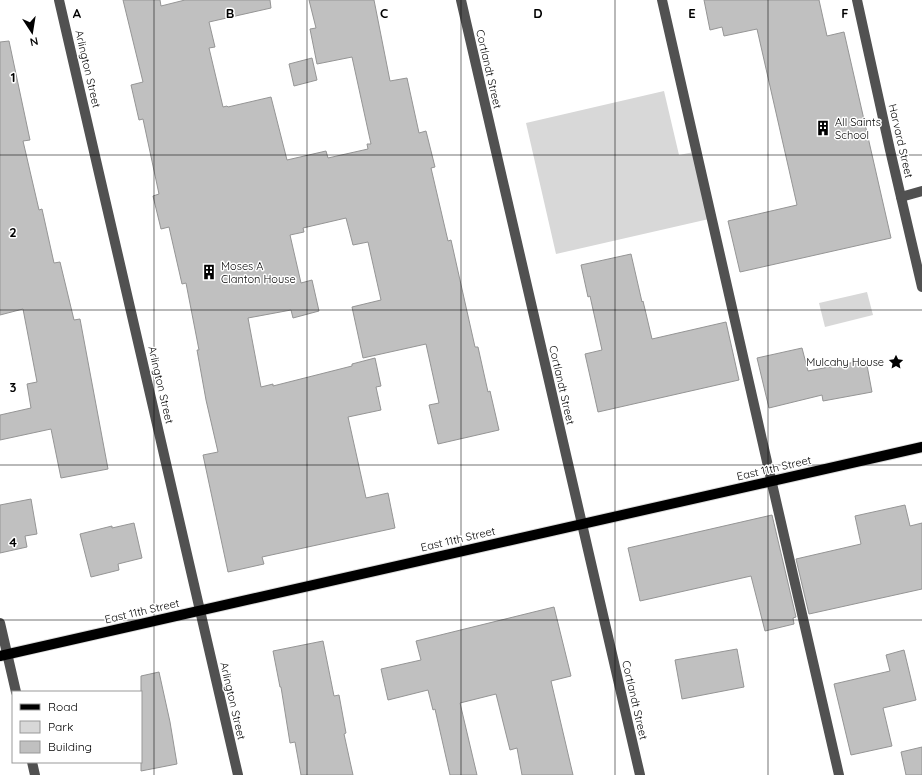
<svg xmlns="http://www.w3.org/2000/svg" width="922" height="775" viewBox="0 0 922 775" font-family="Quicksand,sans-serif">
<rect width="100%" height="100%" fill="#fff"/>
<g fill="#d8d8d8">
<polygon points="664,91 679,155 694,152 709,219 556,254 526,123"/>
<polygon points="867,292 873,315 825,327 819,303"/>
</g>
<g fill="#c0c0c0" stroke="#959595">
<polygon points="123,0 160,0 161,6 185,0 270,0 271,8 209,22 215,47 209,48 223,107 227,106 228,107 271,97 287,160 326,151 328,158 368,149 367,144 371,144 352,57 317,64 310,29 316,28 309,0 374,0 390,81 407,78 419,133 426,131 435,167 431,168 448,241 451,240 475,347 478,347 488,392 490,391 499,430 438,444 429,405 439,403 426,344 363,358 352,307 381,300 368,242 353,245 346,218 303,228 304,232 290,235 301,283 312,280 319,311 293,318 291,310 248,318 261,387 273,384 273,386 352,366 352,364 375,358 381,386 376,387 381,410 348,417 366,498 388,493 395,528 262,557 264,564 228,572 203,455 218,452 206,400 197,350 199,350 186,283 182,284 169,227 161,229 153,196 159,194 143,119 139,120 131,85 143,82"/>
<polygon points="704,0 819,0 827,36 844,32 891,238 740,272 728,221 797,205 757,29 724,36 722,27 710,30"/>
<polygon points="9,41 30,140 23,141 39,210 42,209 54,263 60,262 74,320 80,319 108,469 61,478 51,429 0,440 0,415 31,408 27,384 37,382 23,309 0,315 0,42"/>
<polygon points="312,58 317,80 294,86 289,64"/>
<polygon points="631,254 642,302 643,301 652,339 726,322 739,380 598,412 585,354 602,350 590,296 588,297 581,265"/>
<polygon points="802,348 808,371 866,360 872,392 823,401 822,395 769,408 757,358"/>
<polygon points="31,499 37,534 25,536 27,547 0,553 0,505"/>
<polygon points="905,505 910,526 922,523 922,589 809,614 796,559 861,544 855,516"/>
<polygon points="772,515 796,617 793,618 794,624 765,631 751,576 640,601 628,548"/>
<polygon points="134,523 142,558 118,564 119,570 91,577 80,534 112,526 112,528"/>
<polygon points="554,607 571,676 551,681 573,775 522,775 517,748 510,750 496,694 460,703 477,775 450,775 435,709 433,710 428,690 388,700 381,669 421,660 416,641"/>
<polygon points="323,641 334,696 339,695 346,733 344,734 353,775 301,775 295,742 290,743 281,687 280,687 273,651"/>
<polygon points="737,649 744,687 682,699 675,660"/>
<polygon points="904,650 916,700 883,708 892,746 851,755 834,684 890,671 886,655"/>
<polygon points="159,672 170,722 177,764 141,771 141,676"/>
<polygon points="922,747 922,775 906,775 901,752"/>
</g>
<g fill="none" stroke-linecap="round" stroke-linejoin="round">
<g stroke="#dbdbdb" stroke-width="12">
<polyline id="major" points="0,656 922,447"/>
</g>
<g stroke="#515151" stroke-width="10">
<polyline points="59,0 238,775"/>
<polyline points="461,0 640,775"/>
<path d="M662 0C721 258 779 517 839 775"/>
<polyline points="857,0 890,150 922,287"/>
<polyline points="901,197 922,191"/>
<polyline points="0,623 16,692"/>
<polyline points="32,762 35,775"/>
</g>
<use href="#major" stroke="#000" stroke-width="10"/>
</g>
<path fill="none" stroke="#000" stroke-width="1" stroke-opacity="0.55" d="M154 0V775M307 0V775M461 0V775M615 0V775M768 0V775M0 155H922M0 310H922M0 465H922M0 620H922"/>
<defs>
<g id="building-bare" transform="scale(1.2)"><path d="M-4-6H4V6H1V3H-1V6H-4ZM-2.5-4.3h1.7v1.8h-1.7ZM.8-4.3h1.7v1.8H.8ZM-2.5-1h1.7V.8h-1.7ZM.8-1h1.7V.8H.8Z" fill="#000" stroke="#fff" stroke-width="2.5" paint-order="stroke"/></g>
<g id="sight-bare" transform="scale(1.2)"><path d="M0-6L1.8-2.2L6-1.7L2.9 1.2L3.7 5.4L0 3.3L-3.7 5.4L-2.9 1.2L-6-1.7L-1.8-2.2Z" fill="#000" stroke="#fff" stroke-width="2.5" paint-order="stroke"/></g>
</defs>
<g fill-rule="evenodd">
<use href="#building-bare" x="823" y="128"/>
<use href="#building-bare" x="209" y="272"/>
<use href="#sight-bare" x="896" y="362"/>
</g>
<g text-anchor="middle" stroke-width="3" stroke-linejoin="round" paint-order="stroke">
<g font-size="11" fill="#000" stroke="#fff">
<text transform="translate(88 69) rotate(77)" y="4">Arlington Street</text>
<text transform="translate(489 69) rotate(77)" y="4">Cortlandt Street</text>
<text transform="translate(901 141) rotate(77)" y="4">Harvard Street</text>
<text transform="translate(161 385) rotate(77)" y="4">Arlington Street</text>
<text transform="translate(562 385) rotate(77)" y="4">Cortlandt Street</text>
<text transform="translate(774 468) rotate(-13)" y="4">East 11th Street</text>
<text transform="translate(458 539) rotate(-13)" y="4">East 11th Street</text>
<text transform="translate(142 611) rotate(-13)" y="4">East 11th Street</text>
<text transform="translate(635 700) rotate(77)" y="4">Cortlandt Street</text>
<text transform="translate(233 701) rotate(77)" y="4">Arlington Street</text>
</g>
<g font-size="11" fill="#000" stroke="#fff" text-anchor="start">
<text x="835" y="126">All Saints<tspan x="835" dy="13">School</tspan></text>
<text x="221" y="270">Moses A<tspan x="221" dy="13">Clanton House</tspan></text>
<text x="884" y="366" text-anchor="end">Mulcahy House</text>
</g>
</g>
<g font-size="13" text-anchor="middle" font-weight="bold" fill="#000" stroke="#fff" stroke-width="3" stroke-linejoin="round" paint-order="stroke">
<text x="77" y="18">A</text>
<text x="230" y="18">B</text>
<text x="384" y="18">C</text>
<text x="538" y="18">D</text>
<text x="692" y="18">E</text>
<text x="845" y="18">F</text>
<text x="13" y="82">1</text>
<text x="13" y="237">2</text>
<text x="13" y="392">3</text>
<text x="13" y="547">4</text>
</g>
<rect x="12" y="691" width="130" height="72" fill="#ffffff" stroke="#999999"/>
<rect x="20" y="704" width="20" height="6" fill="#000000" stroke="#999999"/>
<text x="48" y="711" font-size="12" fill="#000000">Road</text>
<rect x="20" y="721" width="20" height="12" fill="#d8d8d8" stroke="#999999"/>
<text x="48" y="731" font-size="12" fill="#000000">Park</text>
<rect x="20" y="741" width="20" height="12" fill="#c0c0c0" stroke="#999999"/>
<text x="48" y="751" font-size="12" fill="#000000">Building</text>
<g transform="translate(32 32) rotate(168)" stroke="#ffffff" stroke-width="3" paint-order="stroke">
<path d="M0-3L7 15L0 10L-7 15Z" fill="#000000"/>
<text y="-6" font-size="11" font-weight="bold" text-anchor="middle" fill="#000000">N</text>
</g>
</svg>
